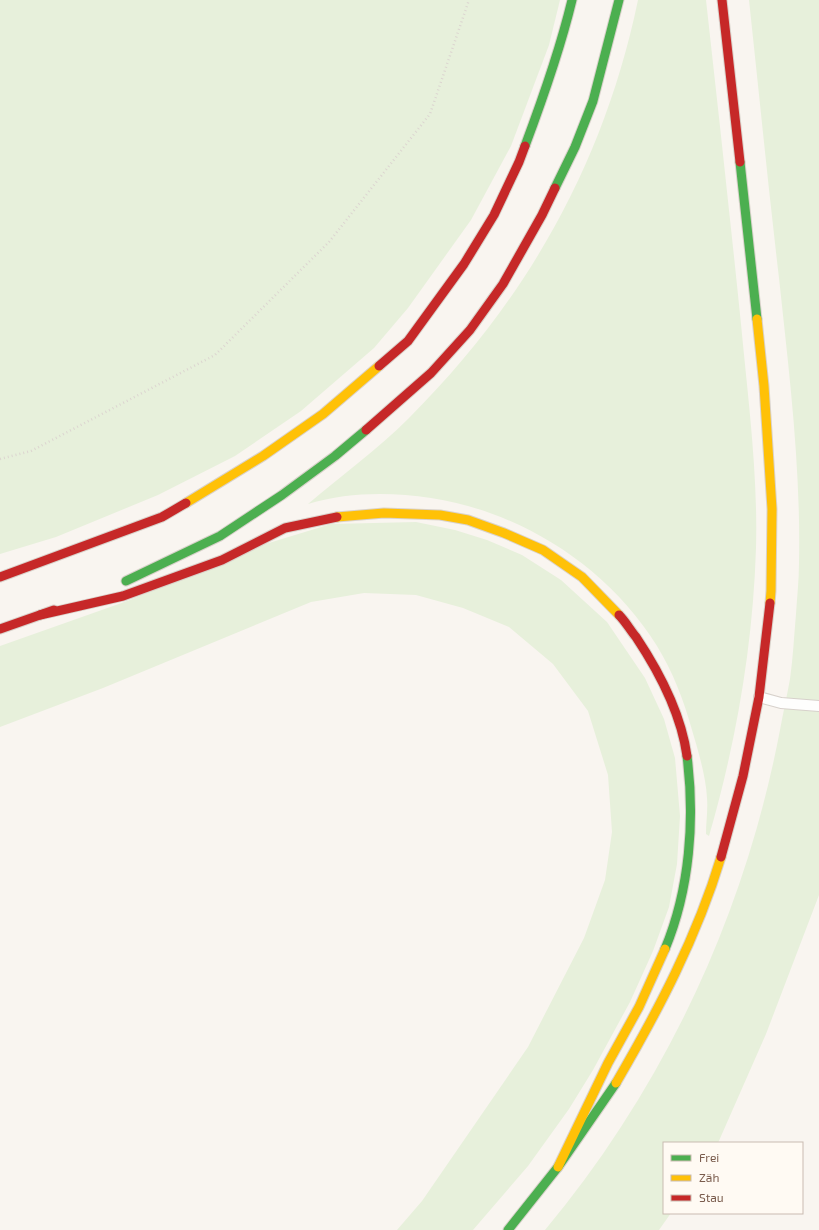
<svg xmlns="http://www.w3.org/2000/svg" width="819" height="1230" viewBox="0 0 819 1230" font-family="'Exo 2',sans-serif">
<rect width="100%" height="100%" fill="#f9f5f0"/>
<g fill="#e7f0db">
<polygon points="0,0 560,0 549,45 511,146 471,220 408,308 374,348 301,411 235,456 158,495 56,537 0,554"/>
<path d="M638 0H706C718 108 730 216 741 324 748 399 758 473 756 548 753 646 736 743 709 836L706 834C706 822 708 810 707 798 706 777 698 750 692 730 684 701 673 672 657 646 608 567 522 512 431 498 390 492 348 492 308 504 342 475 378 449 409 418 527 300 604 163 638 0Z"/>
<path d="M749 0H819V895L766 1034 718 1143H664V1213H671L659 1230H545C665 1086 745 914 780 730 783 713 787 696 790 679 793 658 794 636 796 614 797 597 799 580 799 563 801 467 789 372 779 278 768 185 759 93 749 0Z"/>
<polygon points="416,522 455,530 487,540 522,555 561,580 607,622 645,678 664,719 675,758 680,816 677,864 669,907 653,951 630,1002 593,1070 569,1109 528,1166 473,1230 397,1230 422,1201 528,1047 584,938 605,880 612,832 608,775 588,711 553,664 509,627 463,608 416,595 364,593 311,602 103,688 0,727 0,646 130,600 259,546 331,524"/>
</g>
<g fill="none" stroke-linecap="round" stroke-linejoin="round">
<g stroke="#d7d1cb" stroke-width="12">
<polyline id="lane" points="759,697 781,703 819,706"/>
</g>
<g stroke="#d9d2cb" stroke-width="11">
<g id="fast">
<path d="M525 146C543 98 560 50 572 0"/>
<polyline points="740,162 757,319"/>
<polyline points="555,188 575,147 593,101 619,0"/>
<polyline points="126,581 220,536 282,495 335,456 366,430"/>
<path d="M665 949C690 889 695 819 687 756"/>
<polyline points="508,1230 558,1167 616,1083"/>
</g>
</g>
<g stroke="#d9d2cb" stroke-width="11">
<g id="slow">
<polyline points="757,319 764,386 772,509 771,591 770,603"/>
<polyline points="186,503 263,456 323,414 379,366"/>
<polyline points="337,517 384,513 440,515 468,520 504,533 543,550 582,577 619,615"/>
<path d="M616 1083C658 1011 697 937 721 857"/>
<polyline points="558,1167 608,1063 639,1007 665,949"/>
</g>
</g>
<g stroke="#d9d2cb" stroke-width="11">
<g id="jam">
<polyline points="722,0 740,162"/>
<polyline points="379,366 408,341 464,264 494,215 519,162 525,146"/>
<polyline points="366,430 431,373 470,330 503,284 542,215 555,188"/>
<polyline points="0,577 162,517 186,503"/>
<polyline points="40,615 123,596 222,560 285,528 337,517"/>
<path d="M619 615C626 622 630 630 636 637 660 673 681 713 687 756"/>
<polyline points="0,629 54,610"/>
<polyline points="721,857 743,776 759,697 770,603"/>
</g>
</g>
<polyline stroke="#dcd5d0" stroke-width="2.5" stroke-dasharray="1 3" stroke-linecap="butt" points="0,459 31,451 215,355 329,242 430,114 469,0"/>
<use href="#lane" stroke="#fefefd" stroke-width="10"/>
<use href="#fast" stroke="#4caf50" stroke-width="9"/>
<use href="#slow" stroke="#ffc107" stroke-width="9"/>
<use href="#jam" stroke="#c62828" stroke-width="9"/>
</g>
<rect x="663" y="1142" width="140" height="72" fill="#fffaf3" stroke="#cabbb1"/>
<rect x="671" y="1155" width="20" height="6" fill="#4caf50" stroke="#cabbb1"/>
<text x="699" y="1162" font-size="12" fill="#7a5c4d">Frei</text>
<rect x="671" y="1175" width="20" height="6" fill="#ffc107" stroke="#cabbb1"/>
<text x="699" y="1182" font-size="12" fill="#7a5c4d">Zäh</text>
<rect x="671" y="1195" width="20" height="6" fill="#c62828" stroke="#cabbb1"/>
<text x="699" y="1202" font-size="12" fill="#7a5c4d">Stau</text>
</svg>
